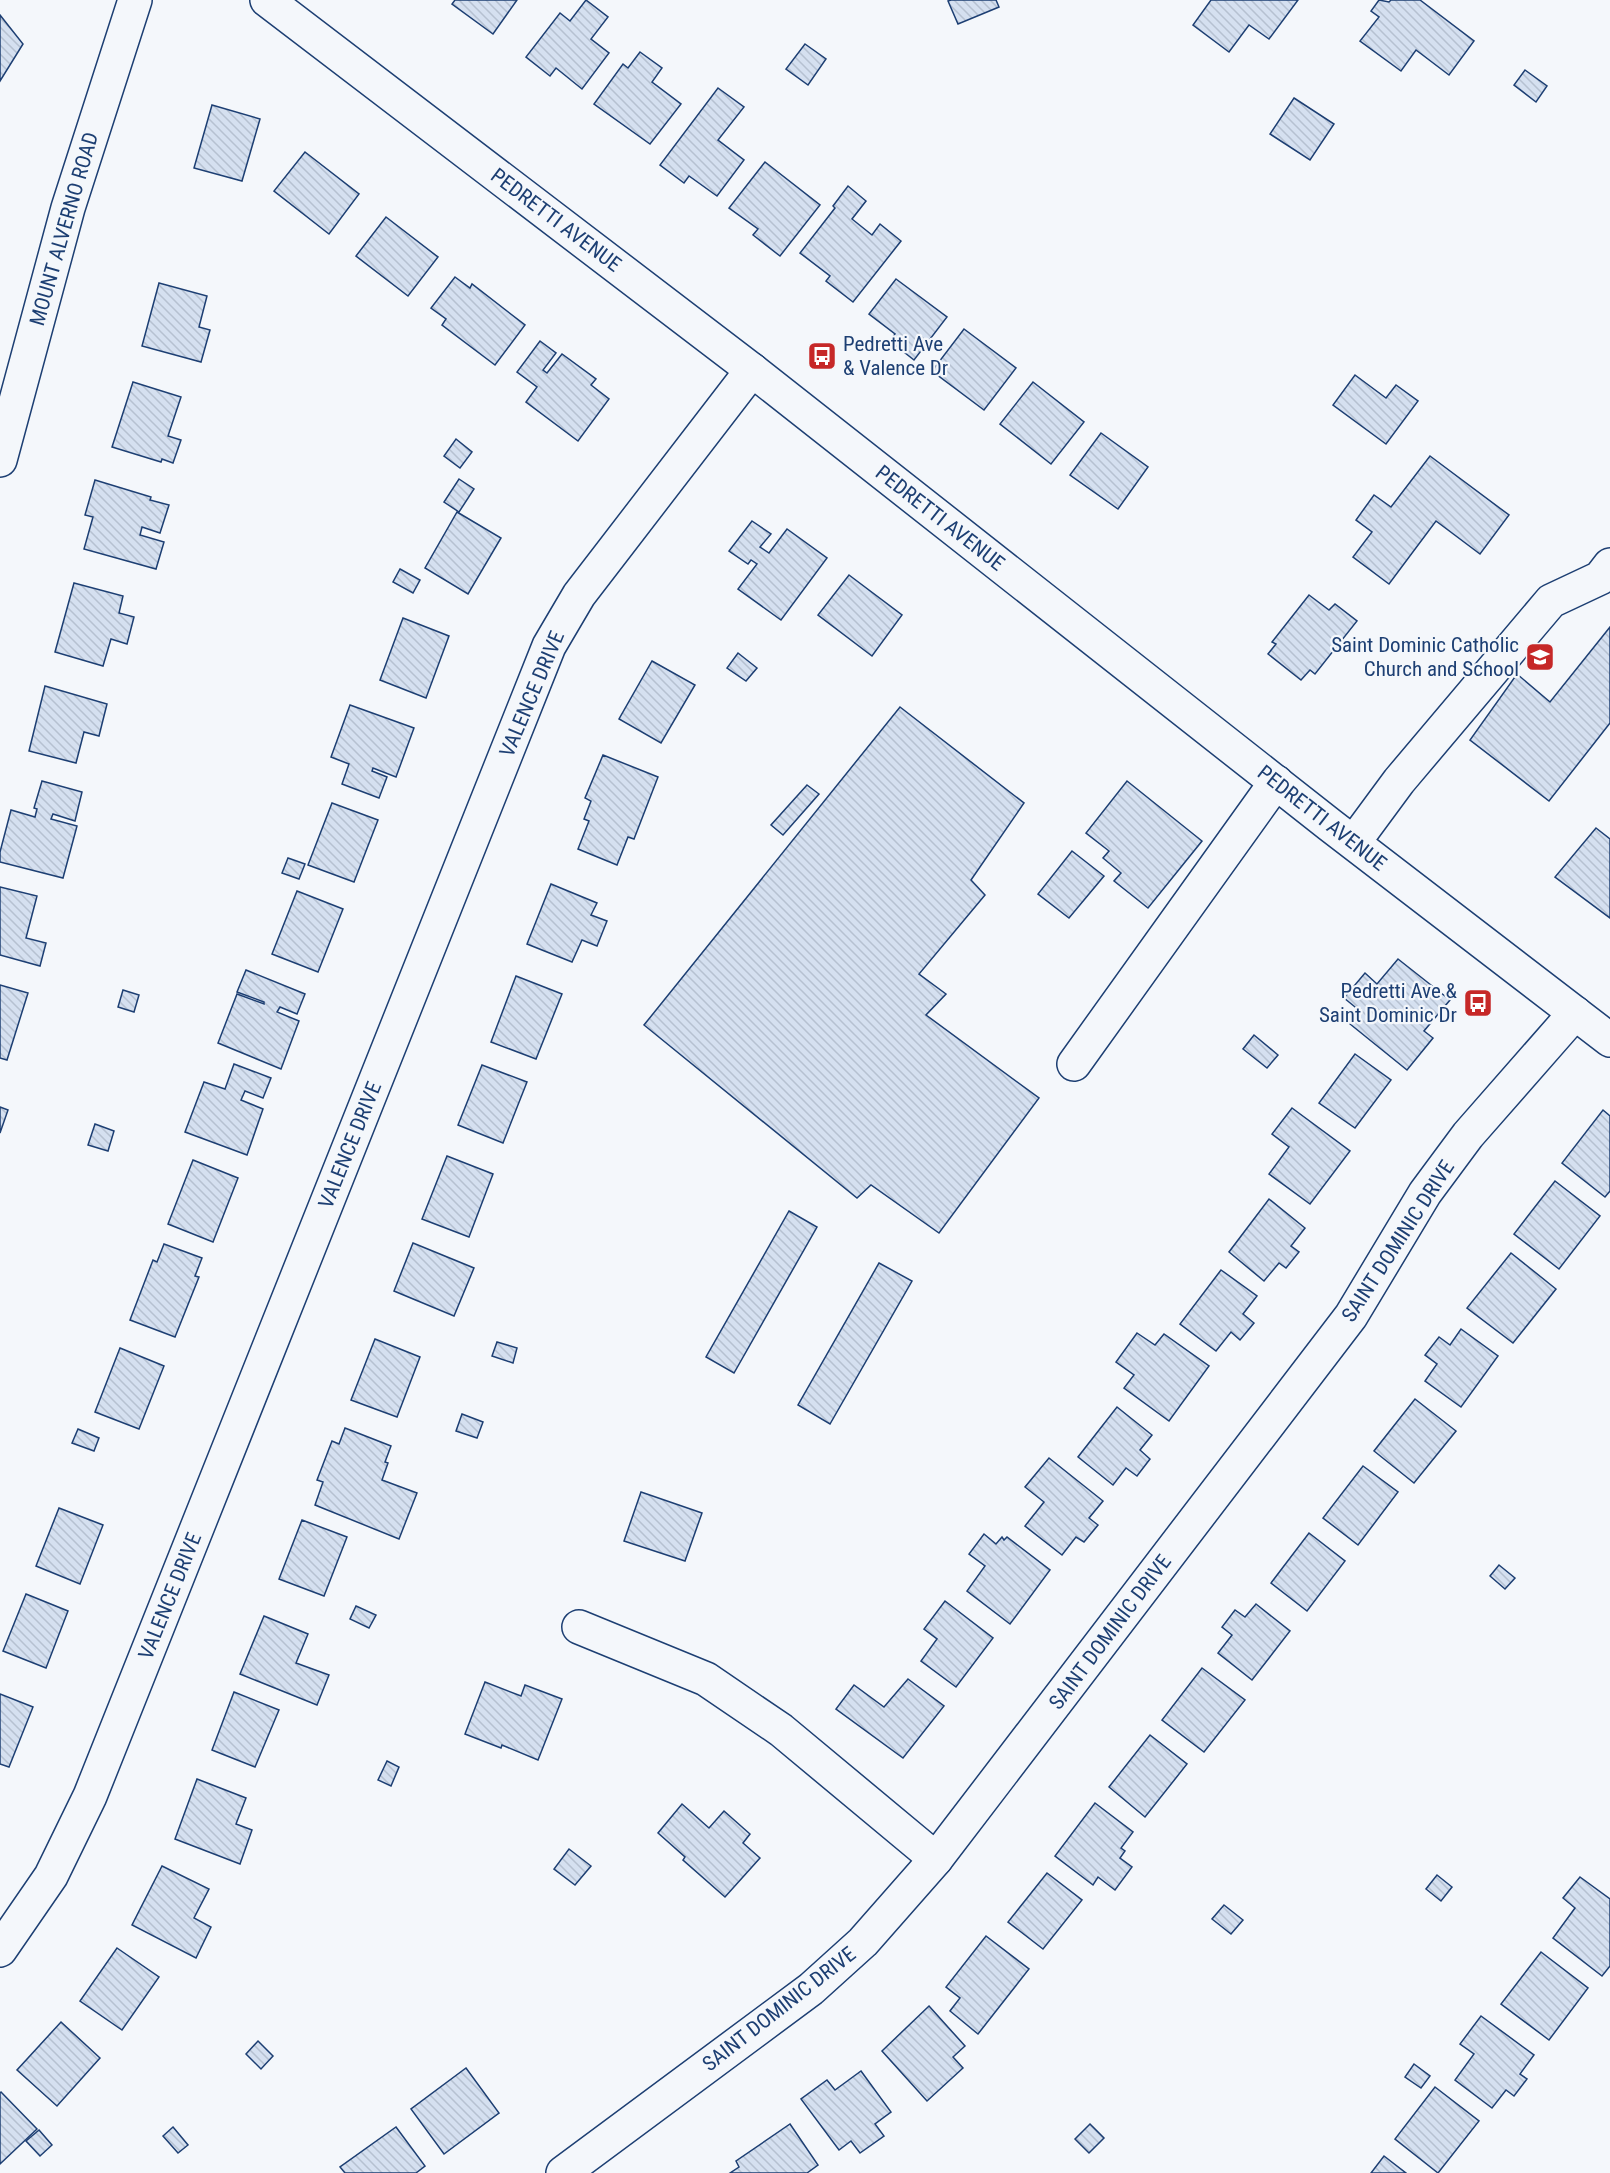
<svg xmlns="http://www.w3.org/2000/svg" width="1610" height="2173" viewBox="0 0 1610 2173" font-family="'Roboto Condensed',sans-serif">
<defs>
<pattern id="building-back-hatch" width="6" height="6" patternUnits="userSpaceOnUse" patternTransform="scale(1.5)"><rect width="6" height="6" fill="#d5e0f0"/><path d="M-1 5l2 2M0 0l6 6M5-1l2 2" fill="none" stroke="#b6c1d1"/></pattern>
</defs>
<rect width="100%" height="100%" fill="#f4f7fb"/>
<g fill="url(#building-back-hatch)" stroke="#1d3f73" stroke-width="1.5">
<polygon points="455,0 517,0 493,34 452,4"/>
<polygon points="586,0 608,17 591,39 609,53 582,89 556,68 550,76 526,57 560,13 570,21"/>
<polygon points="951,0 996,0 999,7 958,24 948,1"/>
<polygon points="1211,0 1298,0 1269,39 1249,25 1229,52 1193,25"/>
<polygon points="1379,0 1389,2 1391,0 1420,0 1474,41 1449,75 1416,50 1401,71 1360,41 1379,17 1371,11"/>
<polygon points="0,15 23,44 0,81"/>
<polygon points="805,44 826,59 808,85 786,69"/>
<polygon points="640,52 662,68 652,82 681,104 650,144 594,104 623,64 628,68"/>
<polygon points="1525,70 1547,86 1536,102 1514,85"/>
<polygon points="718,88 744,107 718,140 744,160 717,196 689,176 684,183 660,165"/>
<polygon points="1294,98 1334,124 1310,160 1270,134"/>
<polygon points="212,105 260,119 242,181 194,168"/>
<polygon points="305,152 359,194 329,234 274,191"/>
<polygon points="765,162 820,205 780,256 753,235 758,229 729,208"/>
<polygon points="848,186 866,201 852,219 872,235 880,224 901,241 853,302 826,281 830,276 800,253 835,208 833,206"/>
<polygon points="386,217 438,257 408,296 356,256"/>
<polygon points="455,277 470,288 472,284 525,325 495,365 442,325 446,319 431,308"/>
<polygon points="896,279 947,317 914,360 890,341 895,334 869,314"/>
<polygon points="159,283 207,296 199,327 210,330 201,362 142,346"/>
<polygon points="964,329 1016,368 984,410 932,371"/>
<polygon points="540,341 556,353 543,370 547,373 562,354 596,379 591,385 609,399 578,441 526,402 537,387 517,372"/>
<polygon points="1355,375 1386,398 1396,385 1418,401 1386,444 1333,405"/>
<polygon points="133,382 181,397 168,436 181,440 173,463 162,459 161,462 112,447"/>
<polygon points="1033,382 1084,422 1051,464 1000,424"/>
<polygon points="1101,433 1148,467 1118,509 1070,475"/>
<polygon points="456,439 472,452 460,468 444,456"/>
<polygon points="1430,456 1509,515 1480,554 1436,521 1389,584 1353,557 1372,532 1356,520 1374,495 1391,507"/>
<polygon points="459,479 474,489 459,512 444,502"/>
<polygon points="95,480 151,497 150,500 169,505 160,533 142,527 140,535 164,542 156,569 84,549 93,517 85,515"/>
<polygon points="457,512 501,538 468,594 425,568"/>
<polygon points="752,521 771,534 760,547 769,553 787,529 827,558 781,620 738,589 757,564 751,560 748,564 729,551"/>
<polygon points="400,569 420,580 413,593 393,582"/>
<polygon points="849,575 902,615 872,656 818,615"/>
<polygon points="74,583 123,596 119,613 134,617 127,644 111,639 103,666 55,652"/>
<polygon points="1309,595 1329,610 1335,604 1357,621 1315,674 1310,670 1301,680 1268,654 1276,644 1272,642"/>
<polygon points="403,618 449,636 426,698 380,680"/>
<polygon points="1610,627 1610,723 1549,801 1470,740 1517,674 1550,702"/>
<polygon points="738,653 757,668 746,681 727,668"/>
<polygon points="652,661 695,685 661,743 619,719"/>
<polygon points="45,686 107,704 99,736 84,732 76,763 29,751"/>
<polygon points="350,705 414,728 396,777 373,768 372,771 387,777 379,798 342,784 349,764 331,757"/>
<polygon points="900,707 1024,803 971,880 985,895 919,974 946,994 926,1015 1039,1098 939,1233 871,1185 857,1198 644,1025"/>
<polygon points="603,755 658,777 634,839 628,837 617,865 578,849 589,821 584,819 591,801 585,798"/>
<polygon points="42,781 82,792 75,821 53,814 51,819 77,826 63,878 0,862 0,852 11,810 35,817 37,809 34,808"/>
<polygon points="1127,781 1202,841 1148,908 1114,881 1121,873 1103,858 1109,851 1086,833"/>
<polygon points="807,785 819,794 783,835 771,825"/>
<polygon points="332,803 378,820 354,882 308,865"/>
<polygon points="1596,828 1610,839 1610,918 1555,877"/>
<polygon points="1072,851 1104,876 1069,918 1038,894"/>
<polygon points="288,858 305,864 299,879 282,873"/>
<polygon points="551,884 597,903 591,915 607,921 597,946 582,940 572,962 527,944"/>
<polygon points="0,887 37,896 26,938 46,943 40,966 0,955"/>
<polygon points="297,891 343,909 318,972 272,954"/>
<polygon points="1398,959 1450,1000 1424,1031 1433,1038 1407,1070 1350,1024 1360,1011 1344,998 1365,973 1377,984"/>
<polygon points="246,970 305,994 297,1014 280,1007 277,1012 299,1021 281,1069 218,1043 237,994 264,1004 264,1002 237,992"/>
<polygon points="516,976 562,994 536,1059 491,1042"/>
<polygon points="0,985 28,993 7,1060 0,1058"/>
<polygon points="123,990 139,995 134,1012 118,1007"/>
<polygon points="1254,1035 1278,1055 1267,1068 1243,1049"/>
<polygon points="1355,1054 1391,1080 1355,1128 1319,1103"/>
<polygon points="234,1064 271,1078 263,1098 245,1091 241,1100 263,1109 247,1155 185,1132 204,1082 225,1089"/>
<polygon points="482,1065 527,1082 503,1143 458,1125"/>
<polygon points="0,1107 8,1110 0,1133"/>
<polygon points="1292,1108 1350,1151 1310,1204 1269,1174 1289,1147 1272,1134"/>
<polygon points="1603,1110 1610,1116 1610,1191 1605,1197 1562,1163"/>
<polygon points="95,1124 114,1131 108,1151 88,1145"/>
<polygon points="447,1156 493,1174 469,1237 422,1219"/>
<polygon points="193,1160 238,1178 213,1242 168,1224"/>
<polygon points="1555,1181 1600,1216 1559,1269 1514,1234"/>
<polygon points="1269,1199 1305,1228 1291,1246 1299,1252 1286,1268 1279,1263 1264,1281 1229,1252"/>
<polygon points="789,1211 817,1227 734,1373 706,1357"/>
<polygon points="413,1243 474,1268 454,1316 394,1291"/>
<polygon points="164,1244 202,1258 195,1276 199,1277 175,1337 130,1320 153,1260 157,1262"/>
<polygon points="1511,1253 1556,1289 1513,1343 1467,1308"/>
<polygon points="879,1263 912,1281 830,1424 798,1405"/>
<polygon points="1221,1270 1257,1296 1243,1314 1254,1323 1240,1340 1231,1332 1216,1351 1180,1324"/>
<polygon points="1461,1329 1498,1356 1461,1407 1425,1381 1437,1364 1425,1355 1439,1337 1450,1345"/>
<polygon points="1137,1333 1155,1345 1164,1334 1209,1366 1169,1421 1124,1388 1134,1375 1116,1362"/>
<polygon points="375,1339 420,1357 397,1417 351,1400"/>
<polygon points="497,1342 517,1348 513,1363 492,1356"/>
<polygon points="120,1348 164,1366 139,1429 95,1412"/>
<polygon points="1415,1399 1456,1431 1414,1483 1374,1451"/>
<polygon points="1117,1407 1152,1435 1140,1450 1150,1459 1137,1476 1126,1468 1113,1485 1078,1457"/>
<polygon points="462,1414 483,1422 477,1438 456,1431"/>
<polygon points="345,1428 391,1446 385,1462 388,1463 382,1480 417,1493 399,1539 315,1505 323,1482 317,1480 332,1441 339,1444"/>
<polygon points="78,1429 99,1438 94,1451 72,1443"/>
<polygon points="1049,1458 1103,1501 1089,1518 1098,1525 1084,1542 1076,1537 1062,1555 1025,1526 1044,1502 1025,1487"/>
<polygon points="1363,1466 1398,1492 1358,1545 1323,1518"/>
<polygon points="641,1492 702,1513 685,1561 624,1541"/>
<polygon points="59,1508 103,1525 80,1584 36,1566"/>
<polygon points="302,1520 347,1537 324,1596 279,1579"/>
<polygon points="1309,1533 1345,1561 1307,1611 1271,1583"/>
<polygon points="984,1534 996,1544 1002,1537 1004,1540 1007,1537 1050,1570 1010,1624 967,1591 985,1566 969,1554"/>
<polygon points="1499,1565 1515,1578 1505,1589 1490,1576"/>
<polygon points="26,1594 68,1611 46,1668 3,1651"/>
<polygon points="945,1601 993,1638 956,1687 921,1661 937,1639 924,1629"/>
<polygon points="1256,1604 1290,1631 1252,1680 1218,1653 1232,1635 1222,1627 1235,1610 1245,1617"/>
<polygon points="356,1606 376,1615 369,1628 350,1619"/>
<polygon points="264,1616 308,1634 296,1663 329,1675 317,1705 240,1674"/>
<polygon points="1202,1668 1245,1700 1204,1752 1162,1720"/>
<polygon points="908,1679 944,1706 903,1758 836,1709 854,1685 884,1707"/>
<polygon points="485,1682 521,1696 525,1685 562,1699 538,1760 502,1745 501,1748 465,1734"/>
<polygon points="234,1692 279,1710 255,1767 212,1750"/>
<polygon points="0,1694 33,1707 9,1767 0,1764"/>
<polygon points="1150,1735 1187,1764 1145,1817 1109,1787"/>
<polygon points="387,1761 399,1767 391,1786 378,1780"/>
<polygon points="197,1779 246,1798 236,1824 252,1830 240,1864 175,1839"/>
<polygon points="1095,1803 1133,1832 1121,1848 1125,1851 1120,1858 1132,1867 1115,1890 1098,1877 1093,1885 1055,1856"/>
<polygon points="682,1804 709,1828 724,1811 750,1834 743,1843 760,1858 725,1897 683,1860 685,1857 658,1833"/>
<polygon points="569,1849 591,1866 575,1885 554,1869"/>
<polygon points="162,1866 209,1889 194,1918 211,1927 196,1958 132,1925"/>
<polygon points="1047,1873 1082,1900 1043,1949 1008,1922"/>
<polygon points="1437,1875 1452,1887 1441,1901 1426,1889"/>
<polygon points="1580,1877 1610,1899 1610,1966 1602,1976 1553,1938 1575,1908 1563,1898"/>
<polygon points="1224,1905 1243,1920 1231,1934 1212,1919"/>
<polygon points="986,1936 1029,1969 978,2034 950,2011 960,1998 946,1987"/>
<polygon points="117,1948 159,1977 122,2030 80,2001"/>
<polygon points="1541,1952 1588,1988 1549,2040 1501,2004"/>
<polygon points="929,2006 965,2046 953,2057 963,2068 927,2101 882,2051"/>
<polygon points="1481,2016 1534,2055 1520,2074 1527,2079 1514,2096 1506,2090 1492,2108 1455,2080 1474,2054 1460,2044"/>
<polygon points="61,2022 100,2058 57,2106 17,2070"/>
<polygon points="258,2041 273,2056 261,2069 246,2054"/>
<polygon points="1414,2064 1430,2076 1421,2088 1405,2077"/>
<polygon points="466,2068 499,2113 444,2154 411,2109"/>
<polygon points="861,2071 891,2112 875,2124 884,2136 860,2153 851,2141 839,2150 801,2099 827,2080 835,2090"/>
<polygon points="1435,2087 1479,2121 1438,2173 1395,2139"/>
<polygon points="1,2092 37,2129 0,2164 0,2093"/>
<polygon points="790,2124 818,2165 807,2173 730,2173 739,2167 736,2161"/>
<polygon points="1090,2124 1104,2138 1089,2153 1075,2139"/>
<polygon points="173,2127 188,2145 178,2153 163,2136"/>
<polygon points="396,2127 425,2166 416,2173 345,2173 340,2167"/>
<polygon points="39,2130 52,2145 40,2156 26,2141"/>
<polygon points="1384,2156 1406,2173 1371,2173"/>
</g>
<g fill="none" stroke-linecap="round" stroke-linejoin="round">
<g stroke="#1d3f73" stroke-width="36">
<g id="minor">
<polyline points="267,0 752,370 1330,825 1610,1040"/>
<polyline points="0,460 68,208 135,0"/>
<polyline points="1354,842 1399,781 1551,601 1600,578 1610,565"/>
<polyline points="1074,1064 1276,782"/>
<polyline points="579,1627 706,1679 781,1730 936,1859"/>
<polyline points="0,1950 51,1876 90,1796 549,646 579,595 752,370"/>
<polyline points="563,2173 811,1989 863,1942 936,1859 1351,1316 1425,1193 1468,1135 1575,1013"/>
</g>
</g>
<use href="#minor" stroke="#f4f7fb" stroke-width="33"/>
</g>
<defs>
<g id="bus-square" transform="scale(1.5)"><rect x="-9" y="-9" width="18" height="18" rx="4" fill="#c62828" stroke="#f4f7fb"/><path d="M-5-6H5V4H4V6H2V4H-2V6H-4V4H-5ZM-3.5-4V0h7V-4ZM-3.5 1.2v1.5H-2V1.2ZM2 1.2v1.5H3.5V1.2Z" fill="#fff"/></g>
<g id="school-square" transform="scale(1.5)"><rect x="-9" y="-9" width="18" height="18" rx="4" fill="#c62828" stroke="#f4f7fb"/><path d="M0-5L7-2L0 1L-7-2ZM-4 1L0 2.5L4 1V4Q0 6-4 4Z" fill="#fff"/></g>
</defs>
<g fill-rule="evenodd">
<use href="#bus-square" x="822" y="356"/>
<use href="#school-square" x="1540" y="657"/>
<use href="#bus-square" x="1478" y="1003"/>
</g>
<g text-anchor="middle" stroke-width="4.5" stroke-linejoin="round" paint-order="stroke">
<g font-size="21" fill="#1d3f73" stroke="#f4f7fb">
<text transform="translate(556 220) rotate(37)" y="7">PEDRETTI AVENUE</text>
<text transform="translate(64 229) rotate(-74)" y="7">MOUNT ALVERNO ROAD</text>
<text transform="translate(940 518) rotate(38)" y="7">PEDRETTI AVENUE</text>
<text transform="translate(532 694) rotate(-67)" y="7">VALENCE DRIVE</text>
<text transform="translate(1322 818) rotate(38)" y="7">PEDRETTI AVENUE</text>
<text transform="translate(350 1145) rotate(-68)" y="7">VALENCE DRIVE</text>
<text transform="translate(1398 1241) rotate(-57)" y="7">SAINT DOMINIC DRIVE</text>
<text transform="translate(170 1596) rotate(-68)" y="7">VALENCE DRIVE</text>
<text transform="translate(1110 1632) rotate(-53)" y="7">SAINT DOMINIC DRIVE</text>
<text transform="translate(779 2009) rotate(-38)" y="7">SAINT DOMINIC DRIVE</text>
</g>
<g font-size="21" fill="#1d3f73" stroke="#f4f7fb" text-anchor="end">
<text x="843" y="351" text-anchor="start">Pedretti Ave<tspan x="843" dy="24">&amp; Valence Dr</tspan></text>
<text x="1519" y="652">Saint Dominic Catholic<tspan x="1519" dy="24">Church and School</tspan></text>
<text x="1457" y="998">Pedretti Ave &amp;<tspan x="1457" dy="24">Saint Dominic Dr</tspan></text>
</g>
</g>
</svg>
